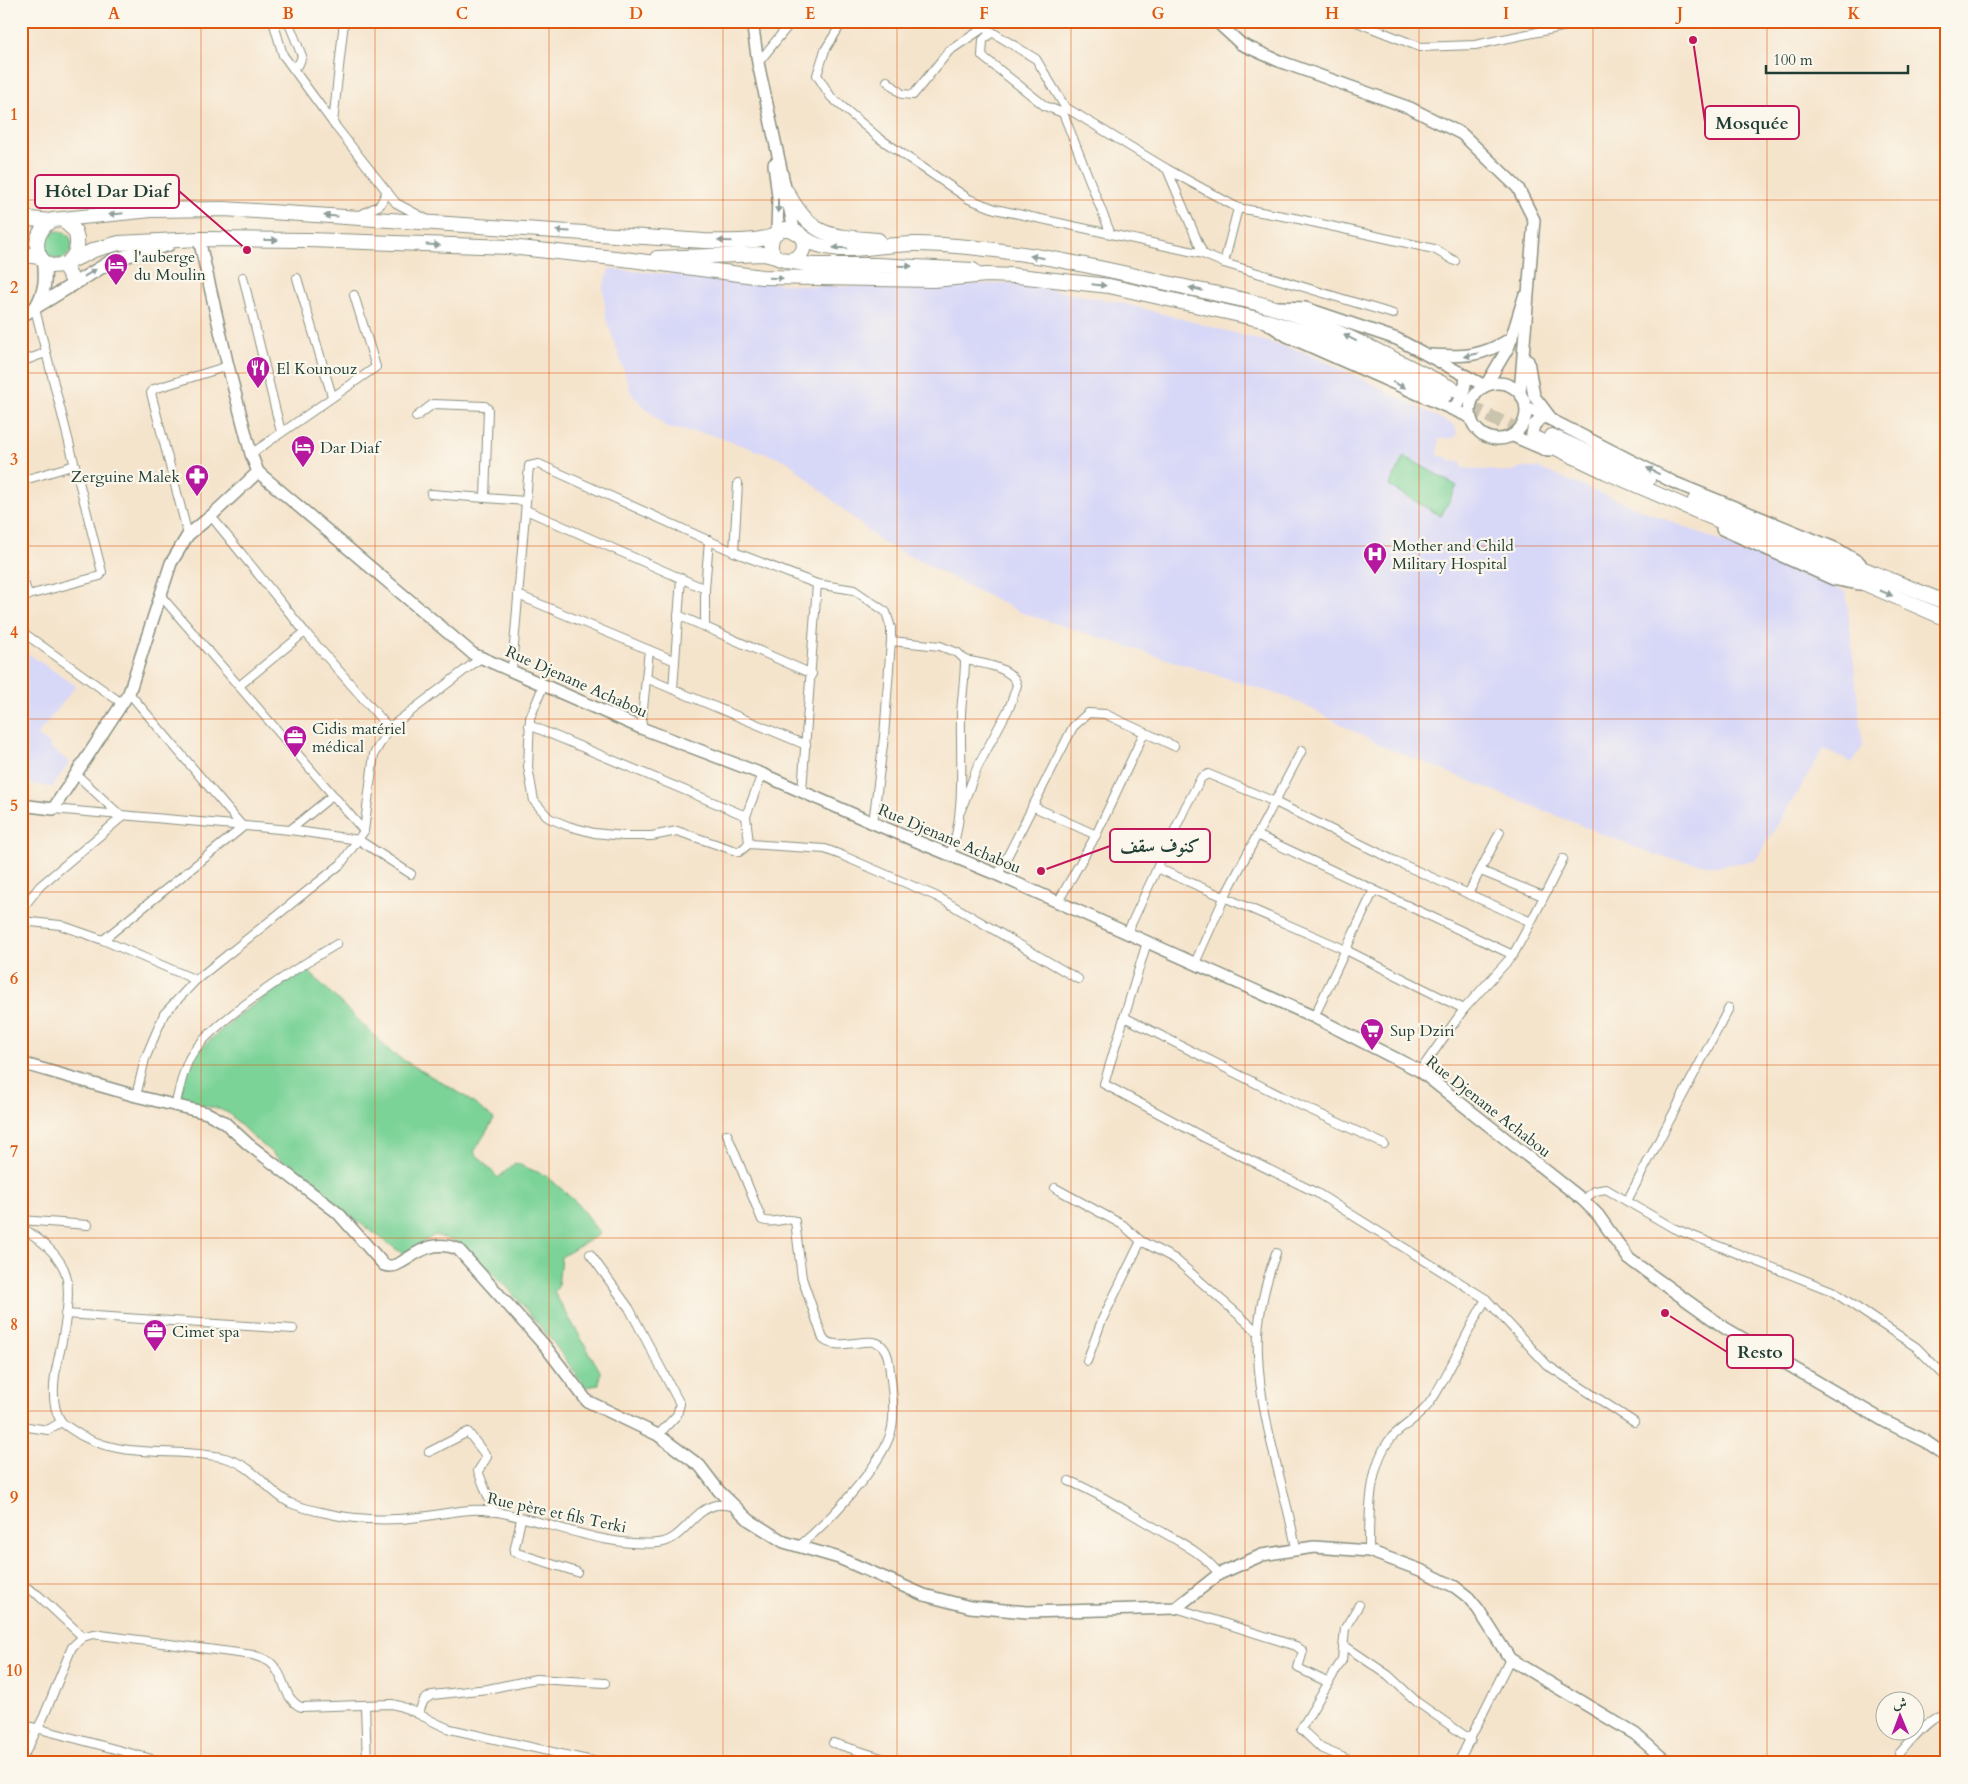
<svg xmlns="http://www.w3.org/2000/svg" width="1968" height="1784" viewBox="0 0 1968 1784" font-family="Cardo,Amiri,serif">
<rect width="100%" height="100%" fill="#fbf7ec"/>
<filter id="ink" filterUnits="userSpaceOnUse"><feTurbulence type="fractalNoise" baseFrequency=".02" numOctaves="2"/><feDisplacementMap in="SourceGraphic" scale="10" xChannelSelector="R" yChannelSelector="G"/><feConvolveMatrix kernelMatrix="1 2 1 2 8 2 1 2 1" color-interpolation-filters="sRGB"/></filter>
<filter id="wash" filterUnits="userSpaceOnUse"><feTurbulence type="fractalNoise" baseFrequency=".0096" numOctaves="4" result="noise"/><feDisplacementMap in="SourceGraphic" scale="20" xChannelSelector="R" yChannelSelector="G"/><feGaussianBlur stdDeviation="1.12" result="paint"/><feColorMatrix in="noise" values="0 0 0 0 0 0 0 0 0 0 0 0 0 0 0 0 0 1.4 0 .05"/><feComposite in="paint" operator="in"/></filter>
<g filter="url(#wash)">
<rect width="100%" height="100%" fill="#f5e4cc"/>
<g fill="#d7d7f8">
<polygon points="609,269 810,286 884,287 1004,283 1022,284 1122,303 1301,351 1357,376 1455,426 1457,433 1454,438 1439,439 1438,456 1448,457 1449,461 1462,462 1462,468 1509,472 1521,468 1538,468 1846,592 1863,746 1852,763 1824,749 1755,861 1714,866 1654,855 1383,746 1292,699 1022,613 881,542 787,461 709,434 667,428 632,395 606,318 603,288"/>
<polygon points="21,649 76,686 37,735 51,745 49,747 70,762 52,787 21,783"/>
</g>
<g fill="#7bd398" stroke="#4d8866">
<circle cx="58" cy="245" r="14"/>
<polygon points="1404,456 1457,486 1441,516 1389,486"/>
<polygon points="303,966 393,1054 463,1095 494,1119 474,1152 498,1178 515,1163 547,1176 578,1204 600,1234 561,1257 558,1287 554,1292 600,1371 599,1385 585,1387 553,1342 507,1287 471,1253 453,1241 435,1235 403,1254 339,1208 253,1137 228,1113 217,1108 180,1102 186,1070 202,1047 240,1014 280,987"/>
</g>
</g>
<g filter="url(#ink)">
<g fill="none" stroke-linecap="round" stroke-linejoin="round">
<polyline stroke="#cac3ae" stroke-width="14" stroke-dasharray="14 7" stroke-linecap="butt" points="1451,398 1537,439"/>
<g stroke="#8a9080" stroke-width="10">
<g id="street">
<polyline points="273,21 283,55 333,123 396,203 426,219"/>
<polyline points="288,21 302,56 299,64 292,67"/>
<polyline points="843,21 825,50 817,75 831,97 879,138 969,199 995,209 1203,254 1224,263 1393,314"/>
<polyline points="969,21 992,32 1036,59 1065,107 1063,113 1110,232"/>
<polyline points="1354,21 1420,47 1475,45 1591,21"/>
<polyline points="992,32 983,40 982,56 1045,106 1063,113"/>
<polyline points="758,63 792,21"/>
<polyline points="887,81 902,94 913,95 949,51 982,29"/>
<polyline points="1065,107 1167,169 1238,208 1294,218 1434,249 1455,261"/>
<polyline points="333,123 344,21"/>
<polyline points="1167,169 1203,254"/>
<polyline points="358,216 380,205 387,191"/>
<polyline points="1224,263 1238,208"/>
<polyline points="243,277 281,432"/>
<polyline points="297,278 332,396"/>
<polyline points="21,362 45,353"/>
<polyline points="416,417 433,404 485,406 488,409 485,498"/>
<polyline points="251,454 376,367 354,295"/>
<polyline points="21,481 75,465"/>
<polyline points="431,494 526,501"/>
<polyline points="526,510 705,589"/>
<polyline points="211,516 305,632 389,728"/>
<polyline points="188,535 151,393 154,389 228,366"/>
<polyline points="734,552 738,483"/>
<polyline points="21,570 28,596"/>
<polyline points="518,595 673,660"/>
<polyline points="161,596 364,831"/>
<polyline points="21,597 100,576 102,572 35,309"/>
<polyline points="678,615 812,674"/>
<polyline points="705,627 705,589 709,540"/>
<polyline points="21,631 123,704"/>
<polyline points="512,669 529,466 539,464 734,552 817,584 854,590 886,612 891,628 891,641"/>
<polyline points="646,678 806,745"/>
<polyline points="544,684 530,718 528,767 534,801 549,818 568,826 594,833 624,836 652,836 677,831 739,852 749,844 825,849 841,855 938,897 1078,979"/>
<polyline points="239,686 305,632"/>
<polyline points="673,689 681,578"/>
<polyline points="529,725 746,816"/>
<polyline points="641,728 649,650"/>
<polyline points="802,791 817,584"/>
<polyline points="1032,806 1096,835"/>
<polyline points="53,809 290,830 359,840 411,874"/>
<path d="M961 810 977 768 1010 706 1017 685C1013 667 981 663 965 660"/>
<path d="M873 823 884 737 891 641 940 646 958 653 965 660C965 678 962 695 961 714 960 757 966 815 950 855"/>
<polyline points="290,830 332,796"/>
<polyline points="1259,836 1513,955"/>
<polyline points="749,844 746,816 762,774"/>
<polyline points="1157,868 1346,950 1464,1009"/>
<polyline points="1481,871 1543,896"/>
<polyline points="998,875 1073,727 1088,713 1105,714 1174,746"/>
<polyline points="1468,894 1500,832"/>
<polyline points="1058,902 1096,835 1144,733"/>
<polyline points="21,910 40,886 122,817 77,775"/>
<polyline points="21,921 60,925 103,940 196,980"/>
<polyline points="1531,922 1563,859"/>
<polyline points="1127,933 1186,806 1201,778 1208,774 1275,802 1393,860 1531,922 1513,955 1464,1009 1420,1071"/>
<polyline points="103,940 243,827 129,693"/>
<polyline points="1147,942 1104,1084 1203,1137 1317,1193 1486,1299 1547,1365 1634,1422"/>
<polyline points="1195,963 1225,896 1302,750"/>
<polyline points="1124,1017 1281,1096 1384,1144"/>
<polyline points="1314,1017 1374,890"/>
<polyline points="136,1096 145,1059 164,1014 196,980 341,864 364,831 374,754 389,728 482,657"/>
<path d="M175 1107C179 1090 182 1074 189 1059 207 1024 301 965 337 944"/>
<path d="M727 1134 762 1220C773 1225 785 1216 795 1221L802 1278 823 1339C838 1353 870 1334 882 1346 890 1354 889 1368 891 1379 893 1395 895 1417 891 1432 881 1467 826 1524 798 1547"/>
<polyline points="1055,1188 1123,1225 1141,1241 1175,1259 1258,1332"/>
<polyline points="1583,1200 1595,1191 1606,1189 1673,1228 1832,1291 1916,1347 1947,1378"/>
<polyline points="1627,1201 1729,1008"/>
<polyline points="21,1220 88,1225"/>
<path d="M21 1227C37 1237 56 1252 64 1269 75 1294 60 1348 55 1375 53 1390 52 1408 61 1421 63 1424 68 1427 71 1429 116 1462 175 1446 225 1458 256 1466 266 1491 290 1503 304 1509 321 1512 335 1515 361 1520 393 1521 419 1517 440 1515 464 1508 484 1510 542 1517 599 1548 658 1543 683 1541 692 1510 716 1505 721 1504 728 1506 734 1506"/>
<path d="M1276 1253C1265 1284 1256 1321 1258 1354 1260 1419 1284 1484 1296 1548"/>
<polyline points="590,1254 629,1308 680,1404 677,1415 658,1435"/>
<polyline points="65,1314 293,1329"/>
<polyline points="1087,1361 1102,1320 1141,1241"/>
<polyline points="21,1426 48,1430 61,1422"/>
<polyline points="429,1452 468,1432 487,1457 478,1471 494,1512"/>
<path d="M1069 1481C1099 1493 1126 1511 1154 1527 1177 1541 1203 1552 1219 1574"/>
<polyline points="521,1519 514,1552 577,1572"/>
<path d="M1369 1551C1369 1517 1368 1464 1392 1437 1406 1423 1423 1415 1433 1398 1453 1366 1467 1331 1486 1299"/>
<polyline points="21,1584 38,1595 83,1637"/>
<polyline points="1176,1608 1296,1646 1303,1651 1298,1668 1329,1683"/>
<polyline points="1345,1646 1388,1675 1417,1702 1471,1740"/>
<polyline points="365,1705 367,1763"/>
<polyline points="418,1714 424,1700 432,1695 488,1689 536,1679 605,1683"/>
<polyline points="21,1724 167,1763"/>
<polyline points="833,1743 898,1763"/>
<path d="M21 1761 44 1716 72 1647 83 1637 93 1634 253 1655C258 1657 267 1659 271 1663 286 1676 282 1698 301 1707L392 1704C413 1708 430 1722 450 1729L601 1763"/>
<polyline points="1356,1763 1321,1748 1301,1729 1342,1660 1345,1628 1359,1605"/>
<polyline points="1458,1763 1510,1659"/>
<path d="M1901 1763 1899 1754C1909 1743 1932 1713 1947 1714"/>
</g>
</g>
<g stroke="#8a9080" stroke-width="14">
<g id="secondary">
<polyline points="752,21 758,63 794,229"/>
<polyline points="1216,21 1241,44 1279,61 1410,108 1462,134 1518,188 1534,220 1520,393"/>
<polyline points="774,164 778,196 777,232"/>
<polyline points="199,239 228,366 251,454 258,472 473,654 641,728 762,774 873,823 998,875 1314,1017 1420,1071 1583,1200 1598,1215 1629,1259 1725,1328 1886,1422 1925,1441 1947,1456"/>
<polyline points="1279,307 1305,308 1397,339 1485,386"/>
<polyline points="1270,325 1287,336 1470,417"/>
<path d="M1430 355C1465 357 1481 357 1512 338"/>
<polyline points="1528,361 1534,396 1550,417"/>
<circle cx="1498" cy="411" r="28"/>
<polyline points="1486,385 1509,346 1524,297"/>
<polyline points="1526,407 1673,482 1837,549 1860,563"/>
<polyline points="1452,409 1463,398 1466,376"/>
<polyline points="1513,436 1548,451"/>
<polyline points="1530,443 1534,425 1544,416"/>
<polyline points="1722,529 1833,579 1860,584"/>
<polyline points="21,805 53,809 129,693 171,563 188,535 211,516 258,472"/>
<path d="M21 1063 136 1096 207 1113 224 1122 248 1144 338 1213 384 1265C404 1273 420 1234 458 1249L545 1346 587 1401 658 1435 700 1466 719 1491 749 1520 784 1542 839 1558 924 1595 970 1607 1027 1612 1176 1608 1219 1574 1262 1555 1314 1547 1369 1551 1423 1571 1455 1587 1468 1597 1478 1609 1510 1659 1635 1734 1668 1763"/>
</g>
</g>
<g stroke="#8a9080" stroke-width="15">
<g id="primary">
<path d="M36 307C45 291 46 280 44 262"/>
<polyline points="21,316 115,259 168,245"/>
</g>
</g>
<g stroke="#8a9080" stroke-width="16">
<g id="highway">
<path d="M787 192C812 238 829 236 878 240"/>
<polyline points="21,218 50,221"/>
<path d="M63 220 75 231C80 245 77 257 64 265L50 266C31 255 34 230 53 220L151 210 224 209 704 241C728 241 751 243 773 236"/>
<path d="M799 233C821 264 759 272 773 236 787 220 797 235 811 242 820 247 830 248 840 249 866 250 893 243 919 244 1005 246 1092 266 1176 285 1215 294 1258 301 1296 315 1351 336 1404 364 1457 391"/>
<polyline points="21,254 39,257"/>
<polyline points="657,258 764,254 776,257"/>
<polyline points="787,261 812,265 877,265 973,270"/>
<polyline points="69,262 94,250 119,243 199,239 308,240 510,247 624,259 762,277 933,280 986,275 1016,276"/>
<polyline points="64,265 74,283"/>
<polyline points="1009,275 1109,286 1267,321 1310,334 1445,395"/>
<polyline points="1552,436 1648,480"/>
<polyline points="1537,439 1606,472 1947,619"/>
<polyline points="1695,500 1947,603"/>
</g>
</g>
<use href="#street" stroke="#fff" stroke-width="8"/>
<use href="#secondary" stroke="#fff" stroke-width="11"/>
<use href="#primary" stroke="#fff" stroke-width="12"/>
<use href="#highway" stroke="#fff" stroke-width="14"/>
</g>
<defs><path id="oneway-solid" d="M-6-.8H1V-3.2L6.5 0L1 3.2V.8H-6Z" transform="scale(1.25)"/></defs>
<g fill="#8f9e9a">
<use href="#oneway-solid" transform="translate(778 206) rotate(90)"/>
<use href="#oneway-solid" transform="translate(116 214) rotate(174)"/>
<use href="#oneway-solid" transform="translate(331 216) rotate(-177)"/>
<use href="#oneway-solid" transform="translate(563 231) rotate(-176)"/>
<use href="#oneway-solid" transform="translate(271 240)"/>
<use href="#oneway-solid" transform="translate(725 241) rotate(-178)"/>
<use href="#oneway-solid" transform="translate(433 245) rotate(3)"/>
<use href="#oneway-solid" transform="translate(840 248) rotate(-178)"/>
<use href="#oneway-solid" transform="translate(1037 257) rotate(-171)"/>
<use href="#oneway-solid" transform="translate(905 266) rotate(2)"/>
<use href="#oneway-solid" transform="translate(90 273) rotate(-31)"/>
<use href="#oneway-solid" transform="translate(776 278) rotate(1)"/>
<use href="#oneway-solid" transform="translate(1099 285) rotate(6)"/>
<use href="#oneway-solid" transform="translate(1196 289) rotate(-167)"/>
<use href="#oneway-solid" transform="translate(1350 338) rotate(-154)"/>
<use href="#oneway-solid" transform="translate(1471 355) rotate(167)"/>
<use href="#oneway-solid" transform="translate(1399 385) rotate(24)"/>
<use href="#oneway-solid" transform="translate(1653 471) rotate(-153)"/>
<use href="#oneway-solid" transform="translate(1886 593) rotate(23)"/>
</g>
</g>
<path fill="none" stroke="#de580e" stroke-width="1" stroke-opacity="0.55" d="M201 21V1763M375 21V1763M549 21V1763M723 21V1763M897 21V1763M1071 21V1763M1245 21V1763M1419 21V1763M1593 21V1763M1767 21V1763M21 200H1947M21 373H1947M21 546H1947M21 719H1947M21 892H1947M21 1065H1947M21 1238H1947M21 1411H1947M21 1584H1947"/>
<defs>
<g id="hotel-pin" transform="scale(1.25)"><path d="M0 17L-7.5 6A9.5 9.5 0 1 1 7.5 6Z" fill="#b5179e" stroke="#fbf7ec"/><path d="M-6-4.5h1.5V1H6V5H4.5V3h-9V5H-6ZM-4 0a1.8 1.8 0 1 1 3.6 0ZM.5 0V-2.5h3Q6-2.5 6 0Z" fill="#fff"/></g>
<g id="restaurant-pin" transform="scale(1.25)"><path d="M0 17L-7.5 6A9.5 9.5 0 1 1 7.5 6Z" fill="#b5179e" stroke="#fbf7ec"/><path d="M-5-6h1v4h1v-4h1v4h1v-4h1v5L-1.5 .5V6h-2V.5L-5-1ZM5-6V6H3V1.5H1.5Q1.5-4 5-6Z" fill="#fff"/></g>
<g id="pharmacy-pin" transform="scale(1.25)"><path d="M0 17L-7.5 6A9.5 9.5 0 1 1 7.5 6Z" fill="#b5179e" stroke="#fbf7ec"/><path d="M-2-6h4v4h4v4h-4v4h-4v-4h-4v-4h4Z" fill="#fff"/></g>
<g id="hospital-pin" transform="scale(1.25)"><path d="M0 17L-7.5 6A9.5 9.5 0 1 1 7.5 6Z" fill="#b5179e" stroke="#fbf7ec"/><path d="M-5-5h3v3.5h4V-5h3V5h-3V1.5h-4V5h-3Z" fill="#fff"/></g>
<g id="office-pin" transform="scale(1.25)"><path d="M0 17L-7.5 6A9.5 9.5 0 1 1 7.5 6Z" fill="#b5179e" stroke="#fbf7ec"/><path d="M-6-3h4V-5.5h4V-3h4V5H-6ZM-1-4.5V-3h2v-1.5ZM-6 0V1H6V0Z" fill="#fff"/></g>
<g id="supermarket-pin" transform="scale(1.25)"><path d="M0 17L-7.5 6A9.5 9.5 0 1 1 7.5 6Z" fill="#b5179e" stroke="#fbf7ec"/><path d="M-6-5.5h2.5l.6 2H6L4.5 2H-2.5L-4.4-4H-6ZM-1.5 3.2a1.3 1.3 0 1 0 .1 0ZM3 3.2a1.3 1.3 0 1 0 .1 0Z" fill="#fff"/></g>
</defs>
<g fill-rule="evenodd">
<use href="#hotel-pin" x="116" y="265"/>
<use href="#restaurant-pin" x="258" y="368"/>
<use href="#hotel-pin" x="303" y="447"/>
<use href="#pharmacy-pin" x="197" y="476"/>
<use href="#hospital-pin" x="1375" y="554"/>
<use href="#office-pin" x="295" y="737"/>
<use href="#supermarket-pin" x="1372" y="1030"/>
<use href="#office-pin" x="155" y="1331"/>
</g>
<g text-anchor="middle" stroke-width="4.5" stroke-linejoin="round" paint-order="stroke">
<g font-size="16" fill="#1f3d34" stroke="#fbf7ec" text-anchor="start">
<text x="134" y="262">l'auberge<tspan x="134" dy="18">du Moulin</tspan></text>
<text x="276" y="374">El Kounouz</text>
<text x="320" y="453">Dar Diaf</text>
<text x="180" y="482" text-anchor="end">Zerguine Malek</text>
<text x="1392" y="551">Mother and Child<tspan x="1392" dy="18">Military Hospital</tspan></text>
<text x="312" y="734">Cidis matériel<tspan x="312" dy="18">médical</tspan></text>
<text x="1390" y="1036">Sup Dziri</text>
<text x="172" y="1337">Cimet spa</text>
</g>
<g font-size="16" fill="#1f3d34" stroke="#fbf7ec">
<text transform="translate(577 681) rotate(24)" y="6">Rue Djenane Achabou</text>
<text transform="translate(950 838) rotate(23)" y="6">Rue Djenane Achabou</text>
<text transform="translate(1489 1106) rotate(38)" y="6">Rue Djenane Achabou</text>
<text transform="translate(557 1512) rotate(12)" y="6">Rue père et fils Terki</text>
</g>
</g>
<path fill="none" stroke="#c2185b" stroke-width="2" d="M1693 40L1705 122M247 250L179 191M1041 871L1110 846M1665 1313L1727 1352"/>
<g fill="#c2185b" stroke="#fbf7ec" stroke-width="2">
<circle cx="1693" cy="40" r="5"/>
<circle cx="247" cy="250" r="5"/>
<circle cx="1041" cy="871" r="5"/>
<circle cx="1665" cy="1313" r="5"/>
</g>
<g fill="#fbf7ec" stroke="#c2185b" stroke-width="2">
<rect x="1705" y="106" width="94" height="33" rx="5"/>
<rect x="35" y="175" width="144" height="33" rx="5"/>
<rect x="1110" y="829" width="100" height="33" rx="5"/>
<rect x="1727" y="1335" width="66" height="33" rx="5"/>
</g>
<g font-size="18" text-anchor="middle" font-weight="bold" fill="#1f3d34">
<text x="1752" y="129">Mosquée</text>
<text x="107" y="197">Hôtel Dar Diaf</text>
<text x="1160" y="852">كنوف سقف</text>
<text x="1760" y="1358">Resto</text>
</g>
<rect width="1968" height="1784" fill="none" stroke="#fbf7ec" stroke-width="55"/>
<g transform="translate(1900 1716) rotate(359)"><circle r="24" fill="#fbf7ec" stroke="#a3ada2"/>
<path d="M0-4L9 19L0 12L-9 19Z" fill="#b5179e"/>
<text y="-8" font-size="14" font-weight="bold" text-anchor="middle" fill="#1f3d34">ش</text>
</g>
<path d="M1766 65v8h142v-8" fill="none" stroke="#1f3d34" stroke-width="2.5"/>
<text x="1773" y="65" font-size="15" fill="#1f3d34" stroke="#fbf7ec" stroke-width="4" paint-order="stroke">100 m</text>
<rect x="28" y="28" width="1912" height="1728" fill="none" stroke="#de580e" stroke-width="2"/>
<g font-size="16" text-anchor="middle" font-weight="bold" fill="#de580e">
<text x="114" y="19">A</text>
<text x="288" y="19">B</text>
<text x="462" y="19">C</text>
<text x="636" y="19">D</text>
<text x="810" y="19">E</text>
<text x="984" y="19">F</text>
<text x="1158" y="19">G</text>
<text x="1332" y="19">H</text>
<text x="1506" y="19">I</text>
<text x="1680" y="19">J</text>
<text x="1854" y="19">K</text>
<text x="14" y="120">1</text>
<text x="14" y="293">2</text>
<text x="14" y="465">3</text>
<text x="14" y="638">4</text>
<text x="14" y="811">5</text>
<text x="14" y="984">6</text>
<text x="14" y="1157">7</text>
<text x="14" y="1330">8</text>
<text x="14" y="1503">9</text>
<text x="14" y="1676">10</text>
</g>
</svg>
